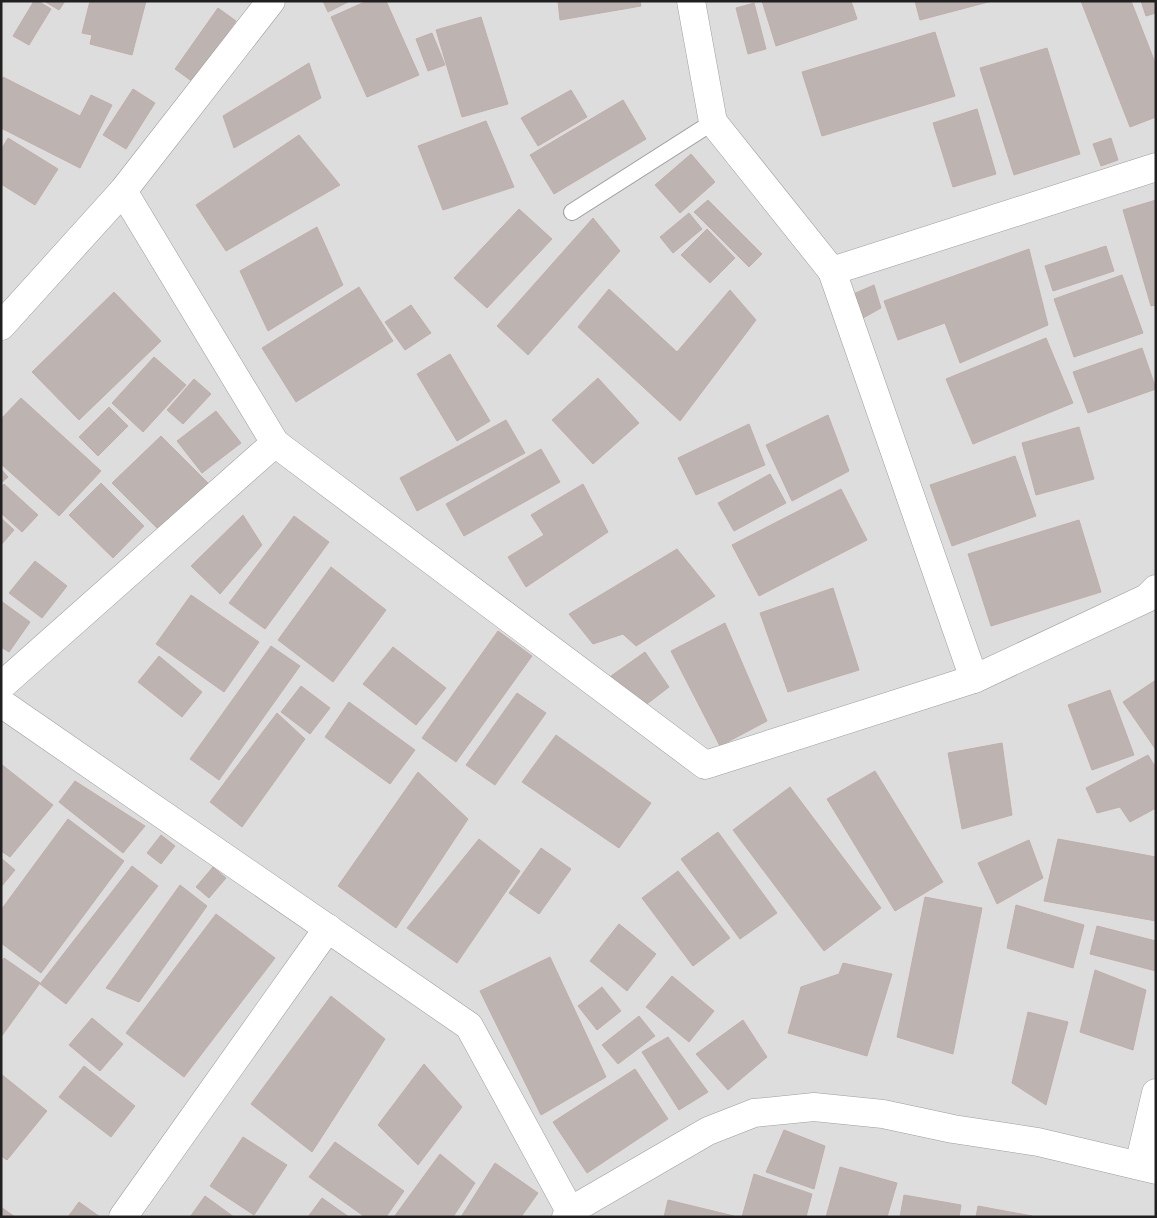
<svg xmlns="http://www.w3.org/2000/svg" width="1157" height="1218" viewBox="0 0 1157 1218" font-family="'Space Grotesk',sans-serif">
<rect width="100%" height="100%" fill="#f0ebe7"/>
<rect fill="#dedddd" x="1" y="1" width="1155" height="1216"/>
<g fill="#bdb3b0" stroke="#c0afab">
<polygon points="34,1 38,1 51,9 29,45 13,36"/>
<polygon points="44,1 65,1 59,10"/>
<polygon points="90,1 146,1 132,55 90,44 92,35 82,33"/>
<polygon points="323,1 350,1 328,12"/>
<polygon points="367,1 386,1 419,75 367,97 331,17"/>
<polygon points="558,1 640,1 641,6 560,20"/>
<polygon points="762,1 851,1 857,19 776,46"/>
<polygon points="915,1 992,1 920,20"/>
<polygon points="1081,1 1131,1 1156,65 1156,117 1130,127"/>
<polygon points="1141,1 1156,1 1156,13 1146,16"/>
<polygon points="754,3 766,49 748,54 736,8"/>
<polygon points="218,8 236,21 193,82 175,69"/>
<polygon points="481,17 508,104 462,117 436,30"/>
<polygon points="935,32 955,96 822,136 802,72"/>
<polygon points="432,33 445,65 428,71 416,39"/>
<polygon points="1047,48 1080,154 1014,175 980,68"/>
<polygon points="309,63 321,98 234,148 223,116"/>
<polygon points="3,77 80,116 91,95 112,105 80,168 1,128 1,80"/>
<polygon points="133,89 155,103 126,149 103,135"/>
<polygon points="571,90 587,117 538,146 521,118"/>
<polygon points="623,100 646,139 554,194 530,155"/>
<polygon points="977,109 996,174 953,187 933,123"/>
<polygon points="486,121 514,187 443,210 418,146"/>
<polygon points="299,135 340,185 226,251 196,205"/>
<polygon points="8,138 58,169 35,205 1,184 1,150"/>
<polygon points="1111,138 1118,160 1101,166 1093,144"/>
<polygon points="691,154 715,182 680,213 655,185"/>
<polygon points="708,200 762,254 749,267 694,212"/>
<polygon points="1156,200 1156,305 1151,306 1123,210"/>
<polygon points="519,209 552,239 487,308 454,278"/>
<polygon points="689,213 702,229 673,253 660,237"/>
<polygon points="593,218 620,251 528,355 497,326"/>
<polygon points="317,227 343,285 268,331 240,271"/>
<polygon points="707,229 735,258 710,283 681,255"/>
<polygon points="1106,246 1114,271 1053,291 1045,266"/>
<polygon points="1029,249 1048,325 960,363 945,323 898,340 884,301"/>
<polygon points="1122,275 1143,333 1074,357 1054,299"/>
<polygon points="874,285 881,308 863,318 851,295"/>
<polygon points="359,287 393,341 296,402 262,348"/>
<polygon points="609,289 677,352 730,290 756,320 680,421 578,327"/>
<polygon points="114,292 161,341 79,420 32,372"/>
<polygon points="411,305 431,333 405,350 385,322"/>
<polygon points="1046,338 1073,403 973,444 946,379"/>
<polygon points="1142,348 1156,389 1088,413 1073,372"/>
<polygon points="450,354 490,421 457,441 417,374"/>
<polygon points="154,357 186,385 143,432 112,403"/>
<polygon points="598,378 639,423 593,464 552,420"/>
<polygon points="194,379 211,394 183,424 167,410"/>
<polygon points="21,398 101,471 59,516 1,464 1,419"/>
<polygon points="109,407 128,426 98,456 79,437"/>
<polygon points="216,411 241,443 202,473 177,441"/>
<polygon points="828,415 849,471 792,501 766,445"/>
<polygon points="506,420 525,453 417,511 400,478"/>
<polygon points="749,424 765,465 696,495 678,458"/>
<polygon points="1079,427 1094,479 1036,495 1022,443"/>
<polygon points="161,436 210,485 161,532 112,483"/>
<polygon points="541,449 560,482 464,536 446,504"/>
<polygon points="1015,456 1036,516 952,546 930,485"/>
<polygon points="1,469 8,477 1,483"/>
<polygon points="770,474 786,503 734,531 718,503"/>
<polygon points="101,483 144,526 113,558 69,515"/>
<polygon points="4,484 38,515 22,532 1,513 1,487"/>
<polygon points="583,484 608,532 526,587 508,557 544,535 531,515"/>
<polygon points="841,489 867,540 759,596 732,545"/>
<polygon points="243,515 262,545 220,594 191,566"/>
<polygon points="294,516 329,542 265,629 229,603"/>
<polygon points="1,518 14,530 1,545"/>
<polygon points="1079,520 1101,592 991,626 968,554"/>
<polygon points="677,549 715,596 636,646 623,634 593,644 569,614"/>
<polygon points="35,561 67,586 42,618 9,593"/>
<polygon points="331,567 386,610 333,682 278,640"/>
<polygon points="833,588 859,670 788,692 760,613"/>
<polygon points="191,595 259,642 224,692 156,644"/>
<polygon points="1,601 30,622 9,652 1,647"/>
<polygon points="725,623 767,721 720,746 671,651"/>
<polygon points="498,631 532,656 456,762 422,738"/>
<polygon points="271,646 300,666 219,780 190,759"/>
<polygon points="393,647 446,688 416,725 363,684"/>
<polygon points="645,652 669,687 643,707 611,676"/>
<polygon points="159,656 202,692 182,717 138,682"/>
<polygon points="1156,680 1156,750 1123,702"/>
<polygon points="301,686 330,708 310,734 281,712"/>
<polygon points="1110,690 1134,755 1092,770 1068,705"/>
<polygon points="517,693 546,713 495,785 466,765"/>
<polygon points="349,702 415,750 390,784 325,737"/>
<polygon points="277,713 305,739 242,827 210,802"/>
<polygon points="556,735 651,803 619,848 522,782"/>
<polygon points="1002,743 1012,815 962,829 948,753"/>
<polygon points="1148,755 1156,768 1156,808 1130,822 1120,807 1097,813 1086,788"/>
<polygon points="1,764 53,805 10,857 1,851"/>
<polygon points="875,771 943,882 895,911 827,799"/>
<polygon points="418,772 468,819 396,928 338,886"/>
<polygon points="75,781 145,826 123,853 59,802"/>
<polygon points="790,787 881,908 824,951 733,830"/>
<polygon points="68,819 124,861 41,973 1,943 1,910"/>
<polygon points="718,832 777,913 740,939 681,859"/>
<polygon points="161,835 175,846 161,864 147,853"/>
<polygon points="479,839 520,871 457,963 407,928"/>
<polygon points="1058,839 1156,857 1156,921 1044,901"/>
<polygon points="1029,840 1043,878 997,904 978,863"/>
<polygon points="541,848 571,869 539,914 509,893"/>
<polygon points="1,858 15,870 1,887"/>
<polygon points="132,866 158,886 66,1004 40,984"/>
<polygon points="213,867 226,878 209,898 196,887"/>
<polygon points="678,871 730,938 693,966 642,898"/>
<polygon points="180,885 207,906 139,1002 106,988"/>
<polygon points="925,897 982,908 953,1054 897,1037"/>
<polygon points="1016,905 1084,925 1073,968 1007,948"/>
<polygon points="216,914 275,958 184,1077 126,1033"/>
<polygon points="619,924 656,954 627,991 590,961"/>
<polygon points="1097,926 1156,941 1156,971 1090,954"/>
<polygon points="550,957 606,1077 541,1115 480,991"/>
<polygon points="4,958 40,983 1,1037 1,962"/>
<polygon points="843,963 892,974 867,1056 788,1033 801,987 839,974"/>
<polygon points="1095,970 1146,990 1133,1050 1080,1032"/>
<polygon points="672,976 714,1011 689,1042 646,1007"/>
<polygon points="602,987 621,1011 597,1030 578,1006"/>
<polygon points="331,996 385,1039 312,1152 251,1104"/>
<polygon points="1028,1012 1068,1022 1046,1105 1012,1083"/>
<polygon points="639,1016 655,1036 618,1064 602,1045"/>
<polygon points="92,1018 123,1044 100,1071 69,1045"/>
<polygon points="743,1020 767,1057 728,1090 696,1054"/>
<polygon points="668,1037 708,1092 679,1110 642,1052"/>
<polygon points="424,1064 462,1107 418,1165 378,1125"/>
<polygon points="84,1066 135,1106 111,1137 59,1097"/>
<polygon points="635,1069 668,1119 587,1173 553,1122"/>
<polygon points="1,1074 47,1111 7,1160 1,1156"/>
<polygon points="784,1130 825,1146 814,1189 766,1172"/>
<polygon points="243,1137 287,1165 254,1215 210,1186"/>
<polygon points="335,1142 404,1191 386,1217 365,1217 309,1177"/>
<polygon points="440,1154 475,1183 453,1217 394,1217"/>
<polygon points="495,1163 538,1193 521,1217 461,1217"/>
<polygon points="840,1167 897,1183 887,1217 826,1217"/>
<polygon points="754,1174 812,1194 806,1217 742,1217"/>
<polygon points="904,1195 961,1205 959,1217 900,1217"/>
<polygon points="205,1196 234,1217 190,1217"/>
<polygon points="322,1198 349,1217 308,1217"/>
<polygon points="668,1200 734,1216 734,1217 664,1217"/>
<polygon points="79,1202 100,1217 68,1217"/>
<polygon points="978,1206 1032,1216 976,1217"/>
<polygon points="1,1207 15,1217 1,1217"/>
</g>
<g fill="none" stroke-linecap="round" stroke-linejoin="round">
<g stroke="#9d9d9d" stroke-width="18">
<polyline id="service" points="572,212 713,122"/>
</g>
<g stroke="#9d9d9d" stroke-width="29">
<g id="minor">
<polyline points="691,1 713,122 832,271 974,679"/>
<polyline points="123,191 275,443 705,765 974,679 1147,598 1156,589"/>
<polyline points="832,271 1156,167"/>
<polyline points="1,326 123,191 271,1"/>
<polyline points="1,686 275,443"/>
<polyline points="1,703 469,1026 570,1211"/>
<polyline points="1139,1165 1156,1093"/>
<polyline points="123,1217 328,928"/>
<polyline points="566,1217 570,1211 708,1131 754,1113 814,1107 883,1114 953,1129 1038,1142 1156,1170"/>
</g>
</g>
<use href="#service" stroke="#fff" stroke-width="16"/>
<use href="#minor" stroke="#fff" stroke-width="28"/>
</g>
<rect width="1157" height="1218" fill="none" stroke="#202020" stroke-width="5"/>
</svg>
